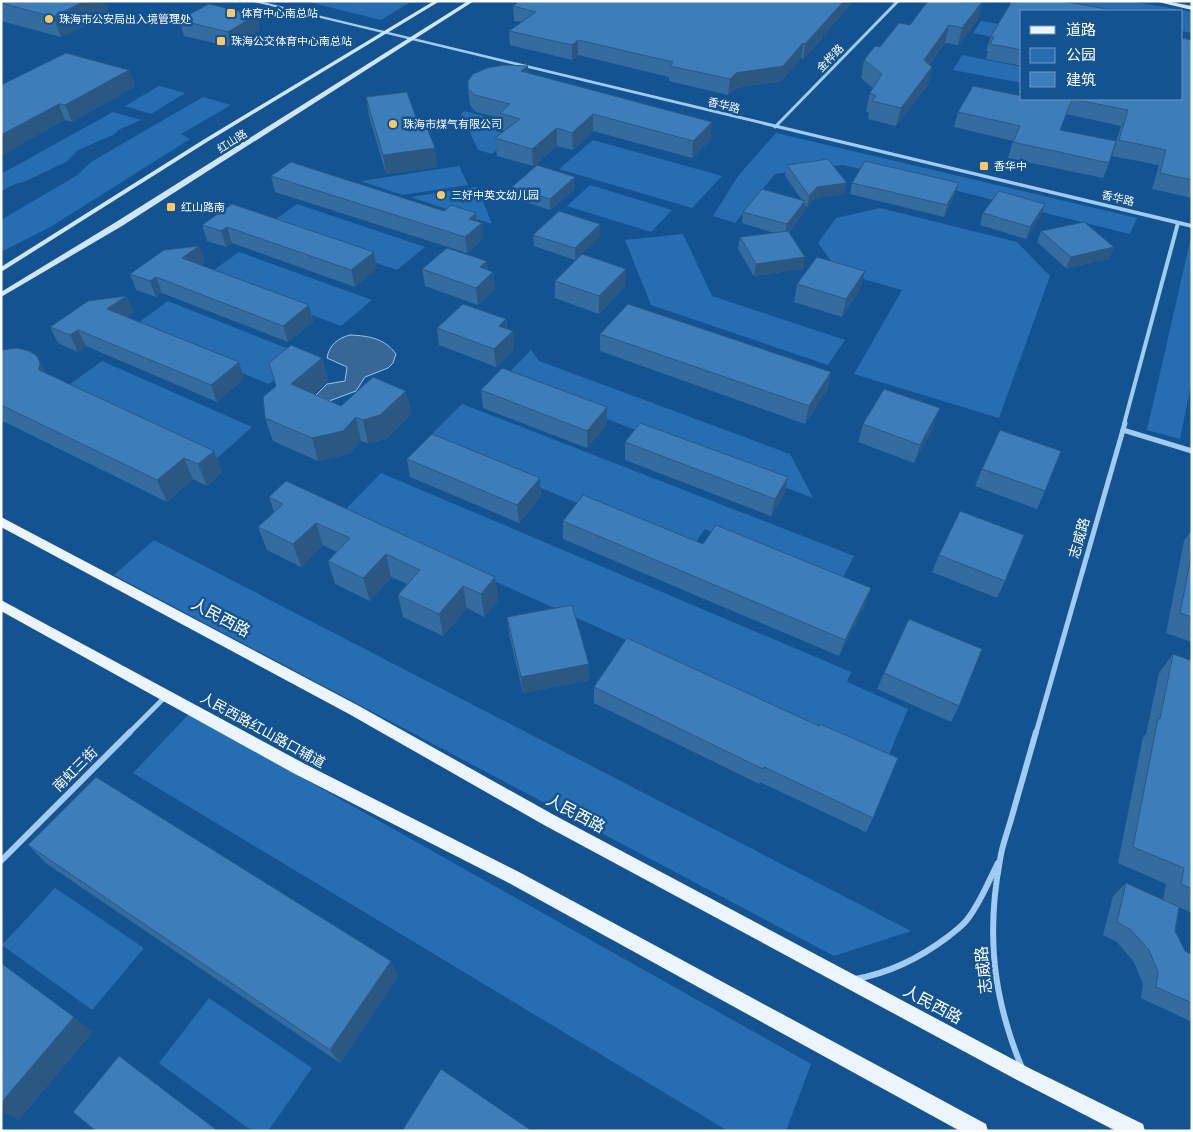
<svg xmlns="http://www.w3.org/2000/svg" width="1193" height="1132" viewBox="0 0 1193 1132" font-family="'Open Sans','Noto Sans SC',sans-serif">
<rect width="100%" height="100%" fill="#145392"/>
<g fill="#266eb1">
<polygon points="305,1 412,1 381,20"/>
<polygon points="1022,1 1130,1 1192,12 1192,33 1182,31 1182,11 1076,11"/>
<polygon points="981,21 1022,28 1022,43 973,33"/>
<polygon points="962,55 1022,67 1022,83 953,70"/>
<polygon points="159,86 185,93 151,114 125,106"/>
<polygon points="203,97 231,105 181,134 190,139 52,226 1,252 1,220 76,176 91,162"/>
<polygon points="464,111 506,122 496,131 513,136 492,154 478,150 461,114"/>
<polygon points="113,112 141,120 120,129 113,135 78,150 66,162 28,180 10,186 1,192 1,174"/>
<polygon points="776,133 1137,218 1130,234 958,191 843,165 775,174 735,223 713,216 738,176"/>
<polygon points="593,140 722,176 692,208 559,169"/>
<polygon points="459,166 468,185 402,195 361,181"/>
<polygon points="590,185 672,210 651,232 567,206"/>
<polygon points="477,187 492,224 410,197"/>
<polygon points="297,204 425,247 397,270 268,225"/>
<polygon points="880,208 1017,242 1050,276 999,418 854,374 902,290 839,272 818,243 836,218"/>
<polygon points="1192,233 1192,380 1180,439 1147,430"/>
<polygon points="683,234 712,296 845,340 828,365 651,305 625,240"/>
<polygon points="239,252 372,300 341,326 207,275"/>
<polygon points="168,301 304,355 269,384 131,328"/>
<polygon points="531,350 539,361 790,454 813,498 503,379"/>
<polygon points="102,361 252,427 215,460 62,390"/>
<polygon points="462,404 854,556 840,583 705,529 691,549 425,441"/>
<polygon points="381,473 851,672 847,682 908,709 888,757 342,513"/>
<polygon points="154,540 911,931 834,956 114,575"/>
<polygon points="189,714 811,1064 786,1131 728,1131 133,773"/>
<polygon points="55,888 144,948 92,1010 2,945"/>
<polygon points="209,998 312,1068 268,1131 252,1131 159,1063"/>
</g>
<path fill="#396795" stroke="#93c7f5" d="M350 335C369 336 384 338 396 354L393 363 388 368 365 377 356 391 329 401 316 395 327 384 345 381 347 367 327 358C329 345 338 338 350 335Z"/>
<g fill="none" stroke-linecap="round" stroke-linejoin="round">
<polyline stroke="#a1cbf2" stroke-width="3" points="775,127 898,1"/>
<polyline stroke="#a1cbf2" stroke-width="4" points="1124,424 1178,223"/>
<g stroke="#a1cbf2" stroke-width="5">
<polyline points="1123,430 1192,451"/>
<polyline points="129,733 165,697"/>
<polyline points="1036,733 1125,423"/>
</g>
<g stroke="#a1cbf2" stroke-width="6">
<polyline points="1,861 130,732"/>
<path d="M855 979C891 973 920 958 949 936 955 931 961 927 966 921 980 904 988 882 998 863"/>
<path d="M1022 1068C993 998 986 935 1000 860 1002 845 1008 831 1012 816 1020 788 1028 760 1036 732"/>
</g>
<polygon fill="#a1cbf2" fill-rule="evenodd" points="250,1 259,1 1192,224 1192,228"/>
<g fill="#d0e6fc" fill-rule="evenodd">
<polygon points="434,1 440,1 207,142 1,272 1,267 203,140"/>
<polygon points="468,1 474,1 122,226 1,297 1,292 116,222"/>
<polygon points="1154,1 1165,1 1192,6 1192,10"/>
</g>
<g fill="#ecf5ff" fill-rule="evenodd">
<polygon points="1,517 359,706 554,815 1031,1069 1143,1124 1145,1131 1116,1131 1019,1081 544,825 349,714 1,527"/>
<polygon points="1,600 305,764 519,872 986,1124 988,1131 960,1131 507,882 295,774 1,611"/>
</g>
</g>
<g fill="#346ca0">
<polygon points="1,1 109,13 61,37 1,21"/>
<polygon points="982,2 978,19 958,45 945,43 929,65 932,67 928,85 896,126 868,119 869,113 866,111 870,93 873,88 861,78 864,60 880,47 910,25"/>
<polygon points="513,6 823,37 803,59 801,58 781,81 735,88 728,95 669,81 669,77 578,55 572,60 510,45 509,31 521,22 514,21"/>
<polygon points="1022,11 1022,66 986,59 988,51 986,51 991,36"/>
<polygon points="256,15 260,30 232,47 184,36 179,20"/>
<polygon points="1192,40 1192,198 1152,189 1159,165 1112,156 1121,126 1066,114 1060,130 1109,163 1103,178 1008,158 1013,141 954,127 958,112 1022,99"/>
<polygon points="129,70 135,86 72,122 65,120 1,85"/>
<polygon points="528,73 711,139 692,158 593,131 573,150 557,146 533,166 497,156 495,138 505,131 501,130 500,118 476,112 470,105 468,89"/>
<polygon points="366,97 419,126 435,148 437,167 386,174 369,116"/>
<polygon points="787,165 844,194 815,198 807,208 805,204 804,212 789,232 803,269 754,276 738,249 740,237 774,233 742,223 743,212 802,200 785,176"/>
<polygon points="271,176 444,211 476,213 477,221 483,239 467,253 275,192"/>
<polygon points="575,177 575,189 550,210 512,198 512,187"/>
<polygon points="852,183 959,183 955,194 944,217 850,194"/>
<polygon points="232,204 377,268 355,287 232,243 226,247 207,241 202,225"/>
<polygon points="1045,204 1041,216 1026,239 980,225 983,213"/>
<polygon points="600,224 600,236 575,260 534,246 533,235"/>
<polygon points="1041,231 1114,247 1109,259 1066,268 1037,242"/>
<polygon points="205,262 200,265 309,305 313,322 288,342 162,293 156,297 136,290 130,274"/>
<polygon points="422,269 488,270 493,272 495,289 478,305 425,286"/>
<polygon points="555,281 625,286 599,314 555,298"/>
<polygon points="797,284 860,289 842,317 794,302"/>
<polygon points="126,296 133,312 127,317 244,378 217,402 86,346 78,352 58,343 50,327"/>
<polygon points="506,319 507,329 513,331 514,349 496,367 439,345 437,328"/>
<polygon points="600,334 831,372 827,390 805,424 600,351"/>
<polygon points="1,350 37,356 46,373 222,472 207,486 193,479 167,502 5,422 1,422"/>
<polygon points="322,358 328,381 313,394 341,406 406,391 411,414 386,439 368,443 361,441 349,454 318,461 273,441 265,418"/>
<polygon points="481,390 607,407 607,424 587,448 483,408"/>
<polygon points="863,424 934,426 914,463 858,442"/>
<polygon points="625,442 788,477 784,495 771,516 625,460"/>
<polygon points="407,459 540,478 541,496 519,523 410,477"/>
<polygon points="982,469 1045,491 1037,509 975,486"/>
<polygon points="269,497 495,577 498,600 484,617 467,608 443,636 403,617 398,595 407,584 391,577 370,601 335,584 328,561 337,552 323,545 301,567 267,550 258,527 274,512"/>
<polygon points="563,521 871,588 865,605 839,656 563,539"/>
<polygon points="1192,530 1192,642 1166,633 1184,541"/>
<polygon points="939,555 1005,581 997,598 932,572"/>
<polygon points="507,617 589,680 523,693 509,634"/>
<polygon points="1173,654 1192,661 1192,913 1179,907 1175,931 1185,951 1192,955 1192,1022 1141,998 1143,984 1134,962 1117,942 1103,935 1113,896 1126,883 1163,900 1166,884 1118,863 1143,737 1146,734 1159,673"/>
<polygon points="884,673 959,706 951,722 877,689"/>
<polygon points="594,687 873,818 866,832 760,782 759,784 594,703"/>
<polygon points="28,845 398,976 340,1063 47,864"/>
</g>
<g fill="#2b5882">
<polygon points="85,1 105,1 109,13 61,37 53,17"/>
<polygon points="844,1 854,1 803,59 805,44"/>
<polygon points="982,2 978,19 958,45 962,28"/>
<polygon points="256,15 260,30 232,47 228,32"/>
<polygon points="949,25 945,43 919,78 924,60"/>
<polygon points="578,40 578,55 572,60 572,45"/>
<polygon points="803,43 801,58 781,81 735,88 728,95 730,79 736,73"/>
<polygon points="528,66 529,82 521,71"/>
<polygon points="932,67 928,85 896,126 901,108"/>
<polygon points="129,70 135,86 72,122 65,105"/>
<polygon points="59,104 65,120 1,156 1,135"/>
<polygon points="593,114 593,131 573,150 572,133"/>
<polygon points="712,122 711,139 692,158 693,141"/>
<polygon points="557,128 557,146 533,166 532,149"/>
<polygon points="435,148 437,167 386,174 383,155"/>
<polygon points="575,177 575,189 550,210 550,199"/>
<polygon points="847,183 844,194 815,198 807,208 809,196 817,187"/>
<polygon points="959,183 955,194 944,217 947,205"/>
<polygon points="805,201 804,212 785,236 787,224"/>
<polygon points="1045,204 1041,216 1026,239 1030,227"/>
<polygon points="476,213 477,227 482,223 483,239 467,253 465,237 469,219"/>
<polygon points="600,224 600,236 575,260 575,248"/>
<polygon points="227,227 232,243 226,247 221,231"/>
<polygon points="199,246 205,262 188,274 182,258"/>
<polygon points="1114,247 1109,259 1066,268 1071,257"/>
<polygon points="374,252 377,268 355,287 351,270"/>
<polygon points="805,257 803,269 754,276 756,264"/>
<polygon points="487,261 489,276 493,272 495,289 478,305 476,288 480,267"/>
<polygon points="626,269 625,286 599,314 599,296"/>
<polygon points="865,271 860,289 842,317 846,299"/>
<polygon points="156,277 162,293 156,297 150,281"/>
<polygon points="126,296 133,312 115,326 107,309"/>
<polygon points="309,305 313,322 288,342 283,326"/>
<polygon points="506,319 507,337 513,331 514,349 496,367 494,349 499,326"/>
<polygon points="78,330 86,346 78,352 70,335"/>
<polygon points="37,356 48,377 39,370"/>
<polygon points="322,358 328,381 298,408 291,384"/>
<polygon points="239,362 244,378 217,402 211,385"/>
<polygon points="831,372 827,390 805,424 809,406"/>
<polygon points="406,391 411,414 386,439 368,443 363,420"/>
<polygon points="607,407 607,424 587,448 587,431"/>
<polygon points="940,408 934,426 914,463 920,445"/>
<polygon points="356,417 361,441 349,454 318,461 312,438"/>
<polygon points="214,451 222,472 207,486 198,464"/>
<polygon points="184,458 193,479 167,502 157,480"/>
<polygon points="788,477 784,495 771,516 775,499"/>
<polygon points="540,478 541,496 519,523 517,505"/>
<polygon points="316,523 323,545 301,567 293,544"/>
<polygon points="386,554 391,577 370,601 363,578"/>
<polygon points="495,577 498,600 484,617 481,594"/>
<polygon points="463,586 467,608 443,636 439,614"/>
<polygon points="871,588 865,605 839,656 845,640"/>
<polygon points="589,664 589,680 523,693 521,677"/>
<polygon points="391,961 398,976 340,1063 330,1050"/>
<polygon points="74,1017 93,1032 19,1120 1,1111 1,1103"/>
</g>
<g fill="#3d7dba" stroke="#2b5882">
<polygon points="1,1 85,1 53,17 1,3"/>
<polygon points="520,1 844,1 805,44 803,43 783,66 736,73 730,79 670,66 673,62 578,40 572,45 509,31 536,12 513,6"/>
<polygon points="928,1 982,2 962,28 949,25 924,60 932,67 901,108 872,101 876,96 870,93 882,74 864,60 875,46 880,47 899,23 910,25"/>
<polygon points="1012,1 1063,1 1117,11 1022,11 1022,50 990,44 994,37 991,36"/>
<polygon points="209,4 256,15 228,32 179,20"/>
<polygon points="1182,38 1192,40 1192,180 1160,173 1166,150 1119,140 1128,110 1072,99 1060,130 1116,141 1109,163 1013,142 1020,126 958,112 973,86 1022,96 1022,99 1182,99"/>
<polygon points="66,53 129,70 65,105 59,104 1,135 1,85"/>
<polygon points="504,65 528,66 521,71 712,122 693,141 593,114 572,133 557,128 532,149 495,138 520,119 500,113 510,104 475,95 468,89 468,81 473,74 487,68"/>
<polygon points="407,92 419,126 426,125 435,148 383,155 366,97"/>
<polygon points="828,159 847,183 817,187 809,196 787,165"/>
<polygon points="865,161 959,183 947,205 852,183"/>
<polygon points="291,162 444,211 451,205 476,213 469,219 482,223 465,237 271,176"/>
<polygon points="537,165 575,177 550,199 512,187"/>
<polygon points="762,189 805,201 787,224 743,212"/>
<polygon points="999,191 1045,204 1030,227 983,213"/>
<polygon points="232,204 374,252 351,270 227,227 221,231 202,225"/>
<polygon points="559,211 600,224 575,248 533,235"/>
<polygon points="1084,222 1114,247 1071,257 1041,231"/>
<polygon points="788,231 805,257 756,264 740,237"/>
<polygon points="199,246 182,258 309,305 283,326 156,277 150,281 130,274 164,250"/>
<polygon points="447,248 487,261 480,267 493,272 476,288 422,269"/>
<polygon points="582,254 626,269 599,296 555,281"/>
<polygon points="817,257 865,271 846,299 797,284"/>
<polygon points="126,296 107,309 239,362 211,385 78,330 70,335 50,327 88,301"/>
<polygon points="463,304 506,319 499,326 513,331 494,349 437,328"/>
<polygon points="628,304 831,372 809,406 600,334"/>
<polygon points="291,345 322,358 291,384 341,406 373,377 406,391 380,415 363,420 356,417 343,431 312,438 265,418 263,397 276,386 269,363"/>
<polygon points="17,348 29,351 37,356 40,363 39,370 214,451 198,464 184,458 157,480 1,405 1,350"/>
<polygon points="502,368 607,407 587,431 481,390"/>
<polygon points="884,389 940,408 920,445 863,424"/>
<polygon points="640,423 788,477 775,499 625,442"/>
<polygon points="1000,430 1061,451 1045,491 982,469"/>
<polygon points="432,434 540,478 517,505 407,459"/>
<polygon points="286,481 495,577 481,594 463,586 439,614 398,595 420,570 386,554 363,578 328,561 350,538 316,523 293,544 258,527 283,504 269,497"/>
<polygon points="583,495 703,544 716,525 871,588 845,640 563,521"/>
<polygon points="960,511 1024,535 1005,581 939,555"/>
<polygon points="1192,552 1192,617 1180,613"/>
<polygon points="572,605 589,664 521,677 507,617"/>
<polygon points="909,619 982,649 959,706 884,673"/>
<polygon points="627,638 819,726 820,724 898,758 873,818 764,767 763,769 594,687"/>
<polygon points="1173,654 1192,661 1192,889 1181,884 1184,868 1133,847 1158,718 1160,719"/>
<polygon points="96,777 391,961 330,1050 28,845"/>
<polygon points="1126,883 1179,907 1175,931 1185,951 1192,955 1192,1003 1156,987 1158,972 1149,950 1131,930 1117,922"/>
<polygon points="1,963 74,1017 1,1103"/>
<polygon points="119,1056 218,1131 96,1131 73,1112"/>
<polygon points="441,1069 532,1131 402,1131"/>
</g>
<g fill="#ffc862" stroke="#145392" stroke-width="2">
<rect x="226" y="8" width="10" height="10" rx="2.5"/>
<circle cx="49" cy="19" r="5"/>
<rect x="216" y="36" width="10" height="10" rx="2.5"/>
<circle cx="393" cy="124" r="5"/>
<rect x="979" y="161" width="10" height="10" rx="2.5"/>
<circle cx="441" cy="195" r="5"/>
<rect x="166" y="202" width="10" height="10" rx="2.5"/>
</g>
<g text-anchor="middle" stroke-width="5" stroke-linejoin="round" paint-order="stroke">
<g font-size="11" fill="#fff" stroke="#145392" text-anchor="start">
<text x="241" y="17">体育中心南总站</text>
<text x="59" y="23">珠海市公安局出入境管理处</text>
<text x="231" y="45">珠海公交体育中心南总站</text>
<text x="403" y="128">珠海市煤气有限公司</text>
<text x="994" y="170">香华中</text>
<text x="451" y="199">三好中英文幼儿园</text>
<text x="181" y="211">红山路南</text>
</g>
<g font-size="11" fill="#fff" stroke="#145392">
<text transform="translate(830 58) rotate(-46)" y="4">金桦路</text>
<text transform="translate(724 105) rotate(14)" y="4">香华路</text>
<text transform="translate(232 141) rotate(-32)" y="4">红山路</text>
<text transform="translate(1118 198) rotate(13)" y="4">香华路</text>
</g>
<g font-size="14" fill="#fff" stroke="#145392">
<text transform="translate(1079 538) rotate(-74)" y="5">志威路</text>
<text transform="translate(263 730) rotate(29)" y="5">人民西路红山路口辅道</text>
<text transform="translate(75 769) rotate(-45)" y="5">南虹三街</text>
</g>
<g font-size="16" fill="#fff" stroke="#145392">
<text transform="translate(221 617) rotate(28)" y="6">人民西路</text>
<text transform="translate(576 813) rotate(28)" y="6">人民西路</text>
<text transform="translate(983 970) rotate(-96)" y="6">志威路</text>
<text transform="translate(933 1004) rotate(28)" y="6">人民西路</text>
</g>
</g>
<rect width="1193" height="1132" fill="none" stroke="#ffffff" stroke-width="5"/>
<rect x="1020" y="10" width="162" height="90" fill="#145392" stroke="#7298be"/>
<rect x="1030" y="26" width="25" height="8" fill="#ecf5ff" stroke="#7298be"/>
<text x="1066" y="35" font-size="15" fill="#ffffff">道路</text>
<rect x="1030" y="48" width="25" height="15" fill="#266eb1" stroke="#7298be"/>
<text x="1066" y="60" font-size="15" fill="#ffffff">公园</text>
<rect x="1030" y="72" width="25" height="15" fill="#3d7dba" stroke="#7298be"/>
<text x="1066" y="85" font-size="15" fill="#ffffff">建筑</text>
</svg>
